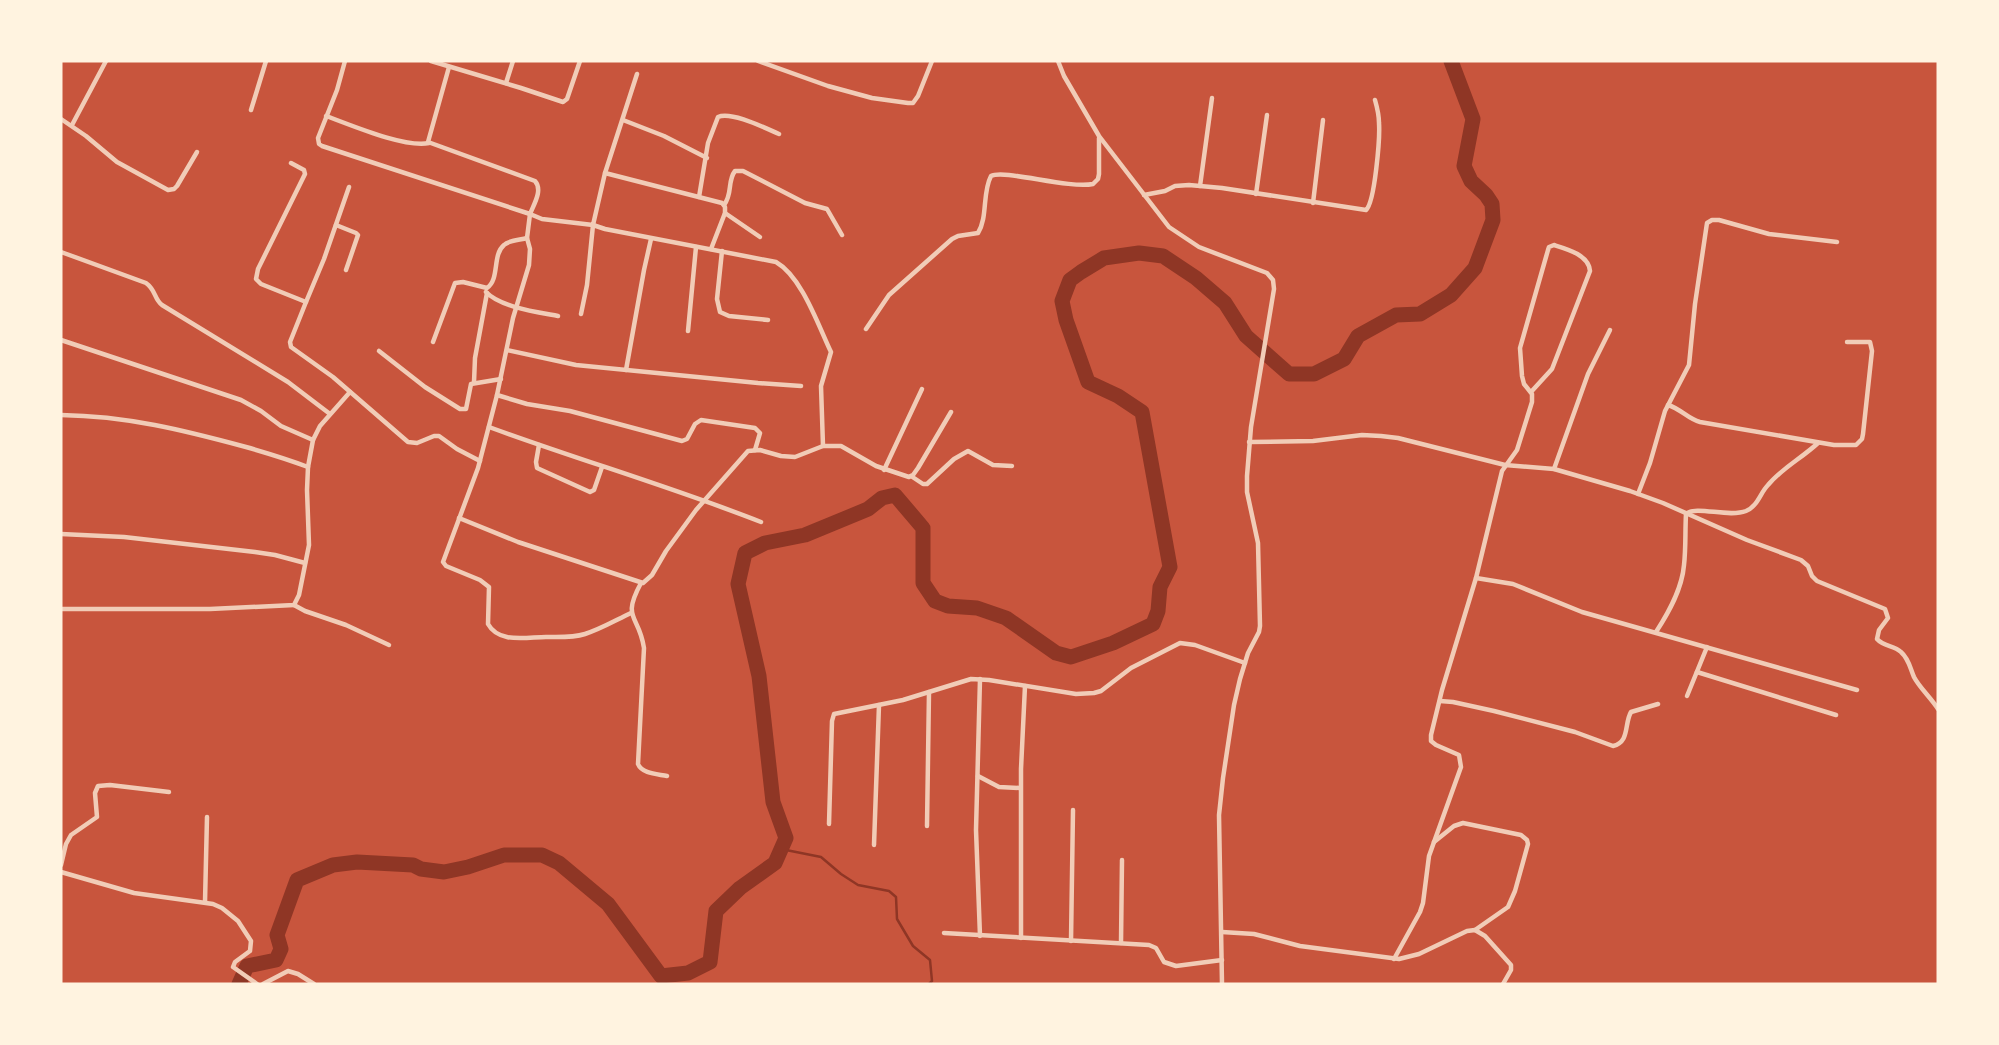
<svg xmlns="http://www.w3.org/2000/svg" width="1999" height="1045" viewBox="0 0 1999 1045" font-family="'Alegreya Sans',sans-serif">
<rect width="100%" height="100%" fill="#c8553d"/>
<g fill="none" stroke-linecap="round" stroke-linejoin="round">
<polyline stroke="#8f3625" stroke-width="2.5" points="781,849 821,857 841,874 858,885 889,891 896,897 897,919 913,946 930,960 932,981 929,984"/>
<polyline stroke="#8f3625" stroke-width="15" points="239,984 247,966 276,960 281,949 277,935 297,880 333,865 357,862 413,865 421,869 444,872 468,867 504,855 542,855 559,863 608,904 661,976 688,973 710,962 716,911 740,888 775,863 786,838 773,802 759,676 738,584 745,553 765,543 805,535 868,509 882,498 895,495 923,528 923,583 935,601 948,606 977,608 1006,618 1056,653 1071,657 1113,643 1153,624 1158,611 1160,587 1170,567 1142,412 1118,396 1088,382 1066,320 1062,301 1070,280 1081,272 1104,258 1139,253 1163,256 1196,278 1225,303 1246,336 1289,374 1314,374 1344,359 1358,336 1396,315 1420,314 1451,295 1475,268 1493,220 1492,204 1486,195 1471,181 1464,166 1473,119 1451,61"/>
<g stroke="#f1ccb7" stroke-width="4.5">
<path d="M345 61 337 90 318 138 319 144 322 146 530 214C534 204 543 190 535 181L428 142 449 67"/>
<polyline points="431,61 521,88 563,102 567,99 580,61"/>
<polyline points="758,61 828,86 872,98 908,103 913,103 918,96 932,61"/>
<polyline points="1058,61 1064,76 1099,136 1169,227 1199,247 1267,273 1273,280 1274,289 1251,427 1247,476 1247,492 1258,543 1260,626 1259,632 1248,653 1240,679 1234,705 1223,778 1219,815 1222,984"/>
<polyline points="506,83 513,61"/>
<polyline points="251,110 266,61"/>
<path d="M326 116C351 125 404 148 429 143"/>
<polyline points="61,119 86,136 117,162 168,190 174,189 177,186 197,152"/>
<polyline points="623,120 664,136 707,158"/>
<polyline points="72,125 106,61"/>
<polyline points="291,163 304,170 305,174 258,269 256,279 261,284 306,302 290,342 291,347 333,377 408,442 417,443 434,436 439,436 457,449 480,461"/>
<polyline points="605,173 722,203 725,207 725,213 711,249"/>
<polyline points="1200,186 1212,98"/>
<polyline points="1256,194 1267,115"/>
<path d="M1144 195 1165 191 1175 186 1189 185 1222 188 1366 210C1375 202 1380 137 1379 123 1379 115 1377 107 1375 100"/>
<path d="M699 197 708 143 718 117C731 111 765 128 779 134"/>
<polyline points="1313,203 1323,120"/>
<path d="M724 205C733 194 727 181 735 171H743L805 203 827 209 842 235"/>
<polyline points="725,213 760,237"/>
<polyline points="336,225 356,233 358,235 346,270"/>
<polyline points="722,251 717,299 720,312 729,316 768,320"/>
<path d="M61 252 146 283C156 290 154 299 162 305L288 382 330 414"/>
<path d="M486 292C500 307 537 312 558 316"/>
<polyline points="306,302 324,259 349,187"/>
<path d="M581 314 587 285 593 225 605 229 776 262C802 277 818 325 831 352L821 386 823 446"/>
<path d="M866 329 889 295 952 239 958 236 978 233C988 217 982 193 991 176 1004 169 1068 189 1093 184L1098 179 1099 174V138"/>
<polyline points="688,331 696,247"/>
<polyline points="61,340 241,400 261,411 281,426 313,440"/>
<path d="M433 342 455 283 463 282 487 288C500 279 492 255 504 245 509 240 520 240 527 238"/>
<polyline points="507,350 576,365 758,383 801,386"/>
<polyline points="379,351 425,387 460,409 466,409 471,384 501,379"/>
<polyline points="626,370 644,270 651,239"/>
<polyline points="474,382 475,358 487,293"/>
<polyline points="497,395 527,404 570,411 682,441 687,439 695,424 701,420 755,428 760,433 755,450"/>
<path d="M1668 405C1681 409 1688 419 1700 422L1834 445H1856L1862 439 1863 434 1872 351 1870 342H1847"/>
<path d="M61 415C127 416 183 430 246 447 267 453 287 459 308 467"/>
<path d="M489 427C579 460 672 487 761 522"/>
<path d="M1249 442 1313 441 1362 435 1381 436 1398 438 1505 465 1554 469 1630 491 1663 503 1747 540 1801 560 1808 566 1812 576 1817 581 1885 609 1888 618 1879 630 1877 639C1884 647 1894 645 1901 652 1909 659 1910 668 1914 677 1919 687 1931 698 1938 709"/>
<polyline points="539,445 536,462 537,468 590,492 594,490 602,467"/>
<polyline points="1554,469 1588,374 1610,330"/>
<polyline points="884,470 922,389"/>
<polyline points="911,476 923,484 927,484 954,459 968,451 993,465 1012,466"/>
<polyline points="1638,494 1650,463 1665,411 1689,365 1695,304 1707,223 1712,220 1719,220 1769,234 1837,242"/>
<polyline points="459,518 518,542 643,583 652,575 666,551 696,510 748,451 760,450 781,456 795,457 823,446 841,446 876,466 909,477 913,475 918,468 951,412"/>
<polyline points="61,534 124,537 255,552 275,555 305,563"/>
<polyline points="1476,578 1513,584 1582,612 1857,690"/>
<path d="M641 583C621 620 639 614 644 648L638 764C642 774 658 774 667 776"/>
<polyline points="294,605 305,611 346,625 389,645"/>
<polyline points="61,609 210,609 294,605 299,595 309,545 307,490 308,467 313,440 320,426 350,392"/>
<path d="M631 613C616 620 601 629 585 634 572 638 559 637 546 637 527 637 499 644 488 624L489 587 480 580 446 566 443 562 478 468 497 395 513 318 529 265 530 249 527 238 530 214 542 219 593 225 605 173 637 74"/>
<path d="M1656 632C1669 612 1682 589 1684 565 1686 548 1685 531 1686 514 1696 505 1728 518 1746 511 1758 506 1760 493 1768 485 1782 468 1802 458 1818 443"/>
<polyline points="1697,672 1836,715"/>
<polyline points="1687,696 1707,647"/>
<path d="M1440 701 1453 702 1494 711 1575 732 1613 746C1630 742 1624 724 1631 712L1658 704"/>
<polyline points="978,776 999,787 1020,788"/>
<polyline points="829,824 832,721 834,714 903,700 971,679 989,680 1076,694 1094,693 1101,691 1131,668 1180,643 1195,645 1245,663"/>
<polyline points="927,826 929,692"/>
<polyline points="1434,842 1454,826 1463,823 1521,835 1527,840 1528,844 1515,891 1508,907 1475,930"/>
<polyline points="874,845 879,705"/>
<polyline points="61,865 66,844 71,835 97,817 95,793 98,786 110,785 169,792"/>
<polyline points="61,872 134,893 213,904 222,908 238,921 251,941 250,951 235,962 233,967 257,984"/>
<polyline points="205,902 207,817"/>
<polyline points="1222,932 1254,934 1300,946 1399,959 1419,954 1467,931 1475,930 1485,936 1511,965 1511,970 1503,984"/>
<polyline points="944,933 1149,945 1156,948 1164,962 1176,966 1222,960"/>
<polyline points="980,936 976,830 980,679"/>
<polyline points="1021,938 1021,769 1025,686"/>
<polyline points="1071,941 1073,810"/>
<polyline points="1121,943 1122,860"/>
<path d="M1394 959 1420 912 1423 903 1429 856 1461 767 1459 755 1436 745 1431 741V735L1442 690 1476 578 1502 471 1517 450 1532 402V394L1524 384 1522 376 1520 348 1548 250 1549 247 1554 245C1567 249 1589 255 1590 271L1552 369 1531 392"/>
<polyline points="263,984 288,971 298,974 314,984"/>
</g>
</g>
<rect width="1999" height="1045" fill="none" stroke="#fff3e0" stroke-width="125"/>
</svg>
